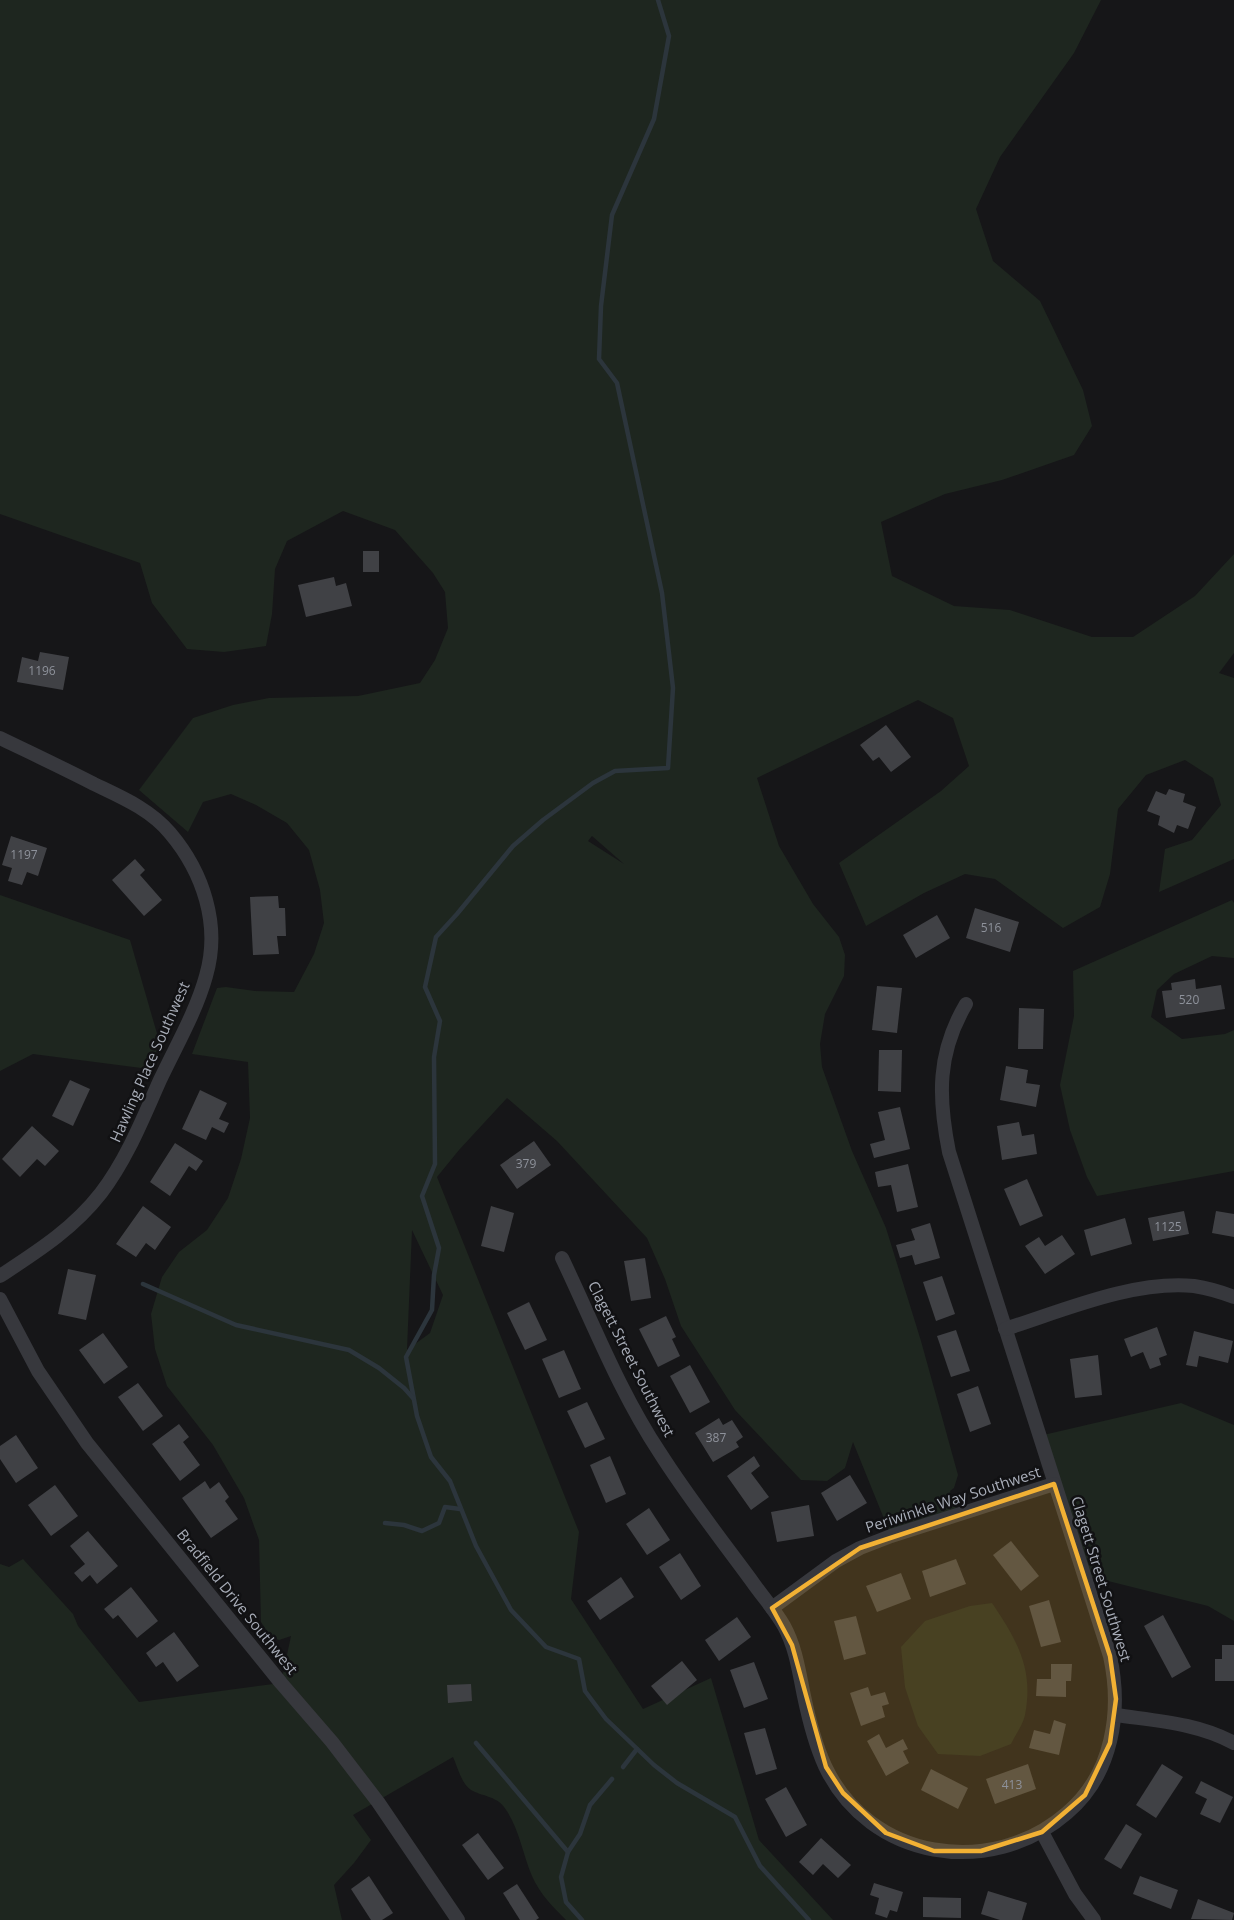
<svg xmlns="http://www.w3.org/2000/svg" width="1234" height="1920" viewBox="0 0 1234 1920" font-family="'Open Sans',sans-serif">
<rect width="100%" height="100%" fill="#161618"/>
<g fill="#1e261f" fill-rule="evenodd">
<path d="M0 0H1101L1074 53 1000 157 976 209 993 261 1040 301 1083 390 1092 426 1074 455 1002 480 945 494 881 522 892 576 954 606 1010 610 1092 637H1133L1195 596 1234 554V653L1219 673 1234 678V859L1159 892 1165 849 1192 840 1221 805 1213 778 1185 760 1146 775 1118 809 1110 874 1100 907 1063 928 995 879 965 874 924 893 866 926 839 863 941 791 969 766 953 718 918 700 757 778 779 846 813 904 839 937 845 955 844 976 825 1014 820 1044 822 1067 852 1151 886 1228 921 1341 958 1475 954 1488 950 1491 958 1515 891 1536 853 1442 845 1468 827 1481 801 1480 735 1410 681 1326 665 1279 647 1238 557 1141 507 1098 459 1150 437 1177 579 1532 571 1599 643 1709 711 1678 759 1840 833 1920H566C552 1906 540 1894 532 1876 522 1852 519 1827 504 1807 496 1796 481 1796 471 1790 461 1783 458 1768 453 1757L353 1815 371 1840 354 1863 334 1885 342 1920H0V1564L9 1567 23 1559 73 1614 78 1626 139 1702 281 1683 291 1636 279 1640 270 1636 261 1622 259 1540 244 1498 213 1445 167 1386 155 1349 151 1314 162 1277 179 1252 207 1230 228 1198 241 1159 250 1118 248 1062 192 1054 217 988 226 987 255 991 294 992 314 954 324 923 320 890 309 850 287 823 256 805 231 794 203 802 188 832 139 790 193 718 233 705 269 698 358 696 420 683 435 660 448 628 445 592 433 573 395 530 343 511 287 541 275 569 272 614 266 646 224 652 187 649 152 603 140 563 0 514ZM592 836 624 864 588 841ZM412 1230 443 1295 430 1333 407 1350Z"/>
<polygon points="0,895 130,940 160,1044 149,1069 33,1054 0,1071"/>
<polygon points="1232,900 1234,903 1234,958 1212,956 1174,974 1157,990 1151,1017 1182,1039 1225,1034 1234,1030 1234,1171 1097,1196 1087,1177 1070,1130 1060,1085 1074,1016 1073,971"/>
<polygon points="1181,1403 1234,1425 1234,1621 1208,1606 1084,1575 1039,1436"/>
<path d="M992 1603C1017 1640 1034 1669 1025 1715 1023 1725 1015 1735 1011 1744L980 1756 938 1754 918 1726 905 1687 901 1647 925 1621 970 1606Z"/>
</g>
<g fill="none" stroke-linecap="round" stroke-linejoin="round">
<g stroke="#2c353c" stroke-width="4.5">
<polyline points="658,0 669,36 654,119 612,215 601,306 599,359 617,383 662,593 673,688 668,768 615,771 593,783 543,820 513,846 457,914 436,937 425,987 440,1021 434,1057 435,1164 422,1196 439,1248 434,1275 432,1310 406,1357 417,1416 431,1457 450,1481 476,1546 511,1610 546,1647 579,1659 585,1691 606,1719 654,1765 677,1783 735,1817 760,1866 809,1920"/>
<polyline points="143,1284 236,1325 349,1350 379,1368 404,1388 413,1398"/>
<polyline points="385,1523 404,1525 422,1531 439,1523 445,1507 460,1509"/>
<polyline points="476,1743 568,1852 580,1834 590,1805 612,1779"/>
<polyline points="623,1767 637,1749"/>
<polyline points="568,1852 561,1877 566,1902 582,1920"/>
</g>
</g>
<g fill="#404145">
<rect x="363" y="551" width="16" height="21"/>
<polygon points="334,577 336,586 346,583 352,606 306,617 298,585"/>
<polygon points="40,652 69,657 63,690 17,682 22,657 38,661"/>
<polygon points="886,725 911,757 891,772 879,757 873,761 860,745"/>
<polygon points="1169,789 1185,794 1183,802 1196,807 1188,829 1177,825 1174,833 1158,825 1160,816 1147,811 1156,791 1166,795"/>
<polygon points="11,836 47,848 38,876 27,872 22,885 8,881 12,868 2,865"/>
<polygon points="135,859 145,870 140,875 162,900 144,916 112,880"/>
<polygon points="278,896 279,908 285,908 286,936 277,936 279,954 253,955 250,897"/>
<polygon points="975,908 1019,922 1010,952 966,938"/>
<polygon points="937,915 950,938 916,958 903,935"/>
<polygon points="1195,979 1196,989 1221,985 1225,1009 1166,1018 1162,991 1172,990 1171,983"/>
<polygon points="877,986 902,988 897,1033 872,1030"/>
<polygon points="1019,1008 1044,1009 1043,1049 1018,1049"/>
<polygon points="879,1050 902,1050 901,1092 878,1091"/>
<polygon points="1006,1066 1028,1070 1026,1083 1040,1085 1036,1107 1000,1100"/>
<polygon points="70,1080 90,1089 73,1126 52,1116"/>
<polygon points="200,1090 227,1103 219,1119 229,1123 224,1133 212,1127 206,1140 182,1129"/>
<polygon points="900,1107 910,1149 874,1158 870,1144 885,1140 878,1112"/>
<polygon points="1019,1122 1022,1136 1034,1134 1037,1154 1002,1160 997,1126"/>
<polygon points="32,1126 59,1151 45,1166 37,1159 20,1177 2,1159"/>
<polygon points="534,1141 551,1165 517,1189 500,1165"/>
<polygon points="175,1143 203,1161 196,1171 189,1166 170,1196 150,1182"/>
<polygon points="908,1164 918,1207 897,1212 891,1185 878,1187 875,1172"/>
<polygon points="1027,1179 1043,1216 1020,1226 1004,1189"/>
<polygon points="143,1206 171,1227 155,1250 146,1243 136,1257 116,1244"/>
<polygon points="491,1206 514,1213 504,1252 481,1246"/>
<polygon points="1184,1211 1189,1234 1153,1241 1148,1218"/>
<polygon points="1216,1211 1234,1214 1234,1237 1212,1233"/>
<polygon points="1125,1218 1132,1244 1091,1256 1084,1230"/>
<polygon points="930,1223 940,1258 915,1265 912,1255 900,1258 896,1245 915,1240 911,1229"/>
<polygon points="1062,1235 1075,1254 1045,1274 1025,1246 1039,1237 1045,1246"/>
<polygon points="645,1258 651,1298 631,1301 624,1261"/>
<polygon points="68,1269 96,1275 86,1320 58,1314"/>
<polygon points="942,1276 955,1314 936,1321 923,1282"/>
<polygon points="529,1302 547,1340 525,1350 507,1313"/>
<polygon points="666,1316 676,1337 672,1339 680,1356 658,1367 639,1329"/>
<polygon points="1157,1327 1167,1355 1159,1358 1161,1365 1150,1369 1143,1352 1131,1357 1124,1339"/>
<polygon points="956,1330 970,1371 951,1377 937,1336"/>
<polygon points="1194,1331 1233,1341 1228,1363 1199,1356 1197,1367 1186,1365"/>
<polygon points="103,1333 128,1367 104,1384 79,1350"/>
<polygon points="564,1350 581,1389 559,1398 542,1359"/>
<polygon points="1098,1355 1102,1395 1075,1398 1070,1359"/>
<polygon points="690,1365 710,1402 690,1413 670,1376"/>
<polygon points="138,1383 163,1416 143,1431 118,1397"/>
<polygon points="978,1386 991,1424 970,1432 957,1394"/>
<polygon points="587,1402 605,1439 585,1448 567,1411"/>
<polygon points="719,1418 723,1425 732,1420 743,1437 736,1442 739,1447 713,1462 695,1433"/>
<polygon points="179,1424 189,1437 183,1442 200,1465 180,1481 152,1444"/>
<polygon points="16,1435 38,1468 16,1483 0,1459 0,1446"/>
<polygon points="610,1456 626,1494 606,1503 590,1465"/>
<polygon points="754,1456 760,1466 751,1473 769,1497 751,1510 727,1476"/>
<polygon points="850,1475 867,1503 837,1521 821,1493"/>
<polygon points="205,1481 210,1489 219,1482 229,1497 225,1501 238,1519 211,1538 182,1498"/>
<polygon points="55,1485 78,1516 51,1536 28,1505"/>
<polygon points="809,1505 814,1536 777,1542 771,1512"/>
<polygon points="649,1508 670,1540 647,1555 626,1524"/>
<polygon points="88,1531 118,1566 97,1584 90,1575 82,1582 74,1573 85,1564 70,1546"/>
<polygon points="1011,1541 1039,1576 1021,1591 993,1555"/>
<polygon points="680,1553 701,1586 681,1600 659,1567"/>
<polygon points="956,1559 966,1584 930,1597 922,1571"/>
<polygon points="901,1573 911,1599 877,1612 866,1586"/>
<polygon points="621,1577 634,1597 600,1620 587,1601"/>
<polygon points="131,1587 158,1621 137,1638 118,1615 113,1619 104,1609"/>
<polygon points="1049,1600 1061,1642 1041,1647 1029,1606"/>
<polygon points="1163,1615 1191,1667 1172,1678 1144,1626"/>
<polygon points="856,1616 866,1654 844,1660 834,1621"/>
<polygon points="737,1617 751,1637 719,1661 705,1640"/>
<polygon points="174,1632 199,1666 177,1682 163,1662 156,1667 146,1653"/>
<polygon points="1222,1645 1234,1645 1234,1681 1215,1681 1215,1659 1222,1659"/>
<polygon points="682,1661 697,1680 667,1705 651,1686"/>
<polygon points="754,1662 768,1699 744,1708 730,1670"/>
<polygon points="1051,1664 1072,1664 1071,1681 1066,1681 1066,1697 1036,1696 1037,1679 1051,1679"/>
<polygon points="471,1684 472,1701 448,1703 447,1685"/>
<polygon points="868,1687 871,1696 885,1692 889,1704 882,1706 885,1717 861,1726 850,1693"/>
<polygon points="1054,1720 1066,1724 1059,1755 1029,1748 1034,1730 1050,1734"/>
<polygon points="765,1728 777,1769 756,1775 744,1733"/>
<polygon points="879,1734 886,1748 903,1739 908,1749 903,1751 909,1763 886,1776 867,1741"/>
<polygon points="1028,1764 1036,1789 995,1804 986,1779"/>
<polygon points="1162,1764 1183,1777 1156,1818 1136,1805"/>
<polygon points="931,1769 968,1788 958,1809 921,1790"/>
<polygon points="1201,1781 1233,1797 1220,1823 1200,1814 1207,1799 1195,1793"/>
<polygon points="786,1787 807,1825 786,1837 765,1799"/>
<polygon points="1126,1824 1142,1834 1121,1869 1104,1859"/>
<polygon points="478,1833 504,1868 488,1880 462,1845"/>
<polygon points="821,1838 851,1865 838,1878 823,1864 813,1875 799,1862"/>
<polygon points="369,1876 393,1913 382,1920 371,1920 351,1889"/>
<polygon points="1140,1876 1178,1890 1171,1909 1133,1894"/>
<polygon points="874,1883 903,1892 897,1912 890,1910 887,1918 875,1914 879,1898 870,1895"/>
<polygon points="517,1884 539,1918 536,1920 520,1920 503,1893"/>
<polygon points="988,1891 1027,1903 1022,1920 1000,1920 981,1914"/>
<polygon points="923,1897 961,1898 961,1918 923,1917"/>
<polygon points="1198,1899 1234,1913 1232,1920 1191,1919"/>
</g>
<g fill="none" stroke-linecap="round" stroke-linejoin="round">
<g stroke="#37383d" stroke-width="14">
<path d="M0 738C31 753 63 768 94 784 121 797 150 809 170 833 203 872 221 925 206 976 196 1012 176 1046 160 1080 143 1118 127 1159 101 1193 73 1229 38 1251 0 1276"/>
<path d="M562 1258C593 1323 620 1393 660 1453 688 1497 720 1538 751 1580 762 1596 775 1610 784 1626 796 1648 799 1672 804 1696 809 1720 815 1744 825 1766 869 1860 991 1879 1067 1813 1113 1774 1122 1711 1110 1656L949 1152C938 1097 937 1053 966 1004"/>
<polyline points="0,1299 38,1371 87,1443 281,1683 332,1742 378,1802 458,1920"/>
<path d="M1005 1329C1062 1311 1133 1280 1194 1286 1207 1288 1221 1292 1234 1297"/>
<polyline points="772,1608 836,1561 860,1548 891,1536 1054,1484"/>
<path d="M1116 1715C1157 1721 1197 1723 1234 1743"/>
<polyline points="1042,1832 1075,1894 1094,1920"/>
</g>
</g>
<path fill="#f2b134" fill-opacity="0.2" stroke="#f2b134" stroke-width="4.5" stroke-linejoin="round" d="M1054 1484 1110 1656 1116 1699 1110 1743 1085 1795 1042 1832 981 1851H934L886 1833 843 1793 826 1767 792 1645 772 1608 860 1548Z"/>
<g text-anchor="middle" stroke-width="5" stroke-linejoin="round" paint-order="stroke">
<g font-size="12" fill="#8e929b">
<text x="42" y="675">1196</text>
<text x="24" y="859">1197</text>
<text x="991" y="932">516</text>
<text x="1189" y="1004">520</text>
<text x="526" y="1168">379</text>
<text x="1168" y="1231">1125</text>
<text x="716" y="1442">387</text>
<text x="1012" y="1789">413</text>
</g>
<g font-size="15" fill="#a8adb8" stroke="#111113">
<text transform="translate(150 1062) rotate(-66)" y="5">Hawling Place Southwest</text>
<text transform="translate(631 1359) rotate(63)" y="5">Clagett Street Southwest</text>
<text transform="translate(953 1500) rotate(-18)" y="5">Periwinkle Way Southwest</text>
<text transform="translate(1101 1579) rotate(73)" y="5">Clagett Street Southwest</text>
<text transform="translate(237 1602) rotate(51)" y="5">Bradfield Drive Southwest</text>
</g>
</g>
</svg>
